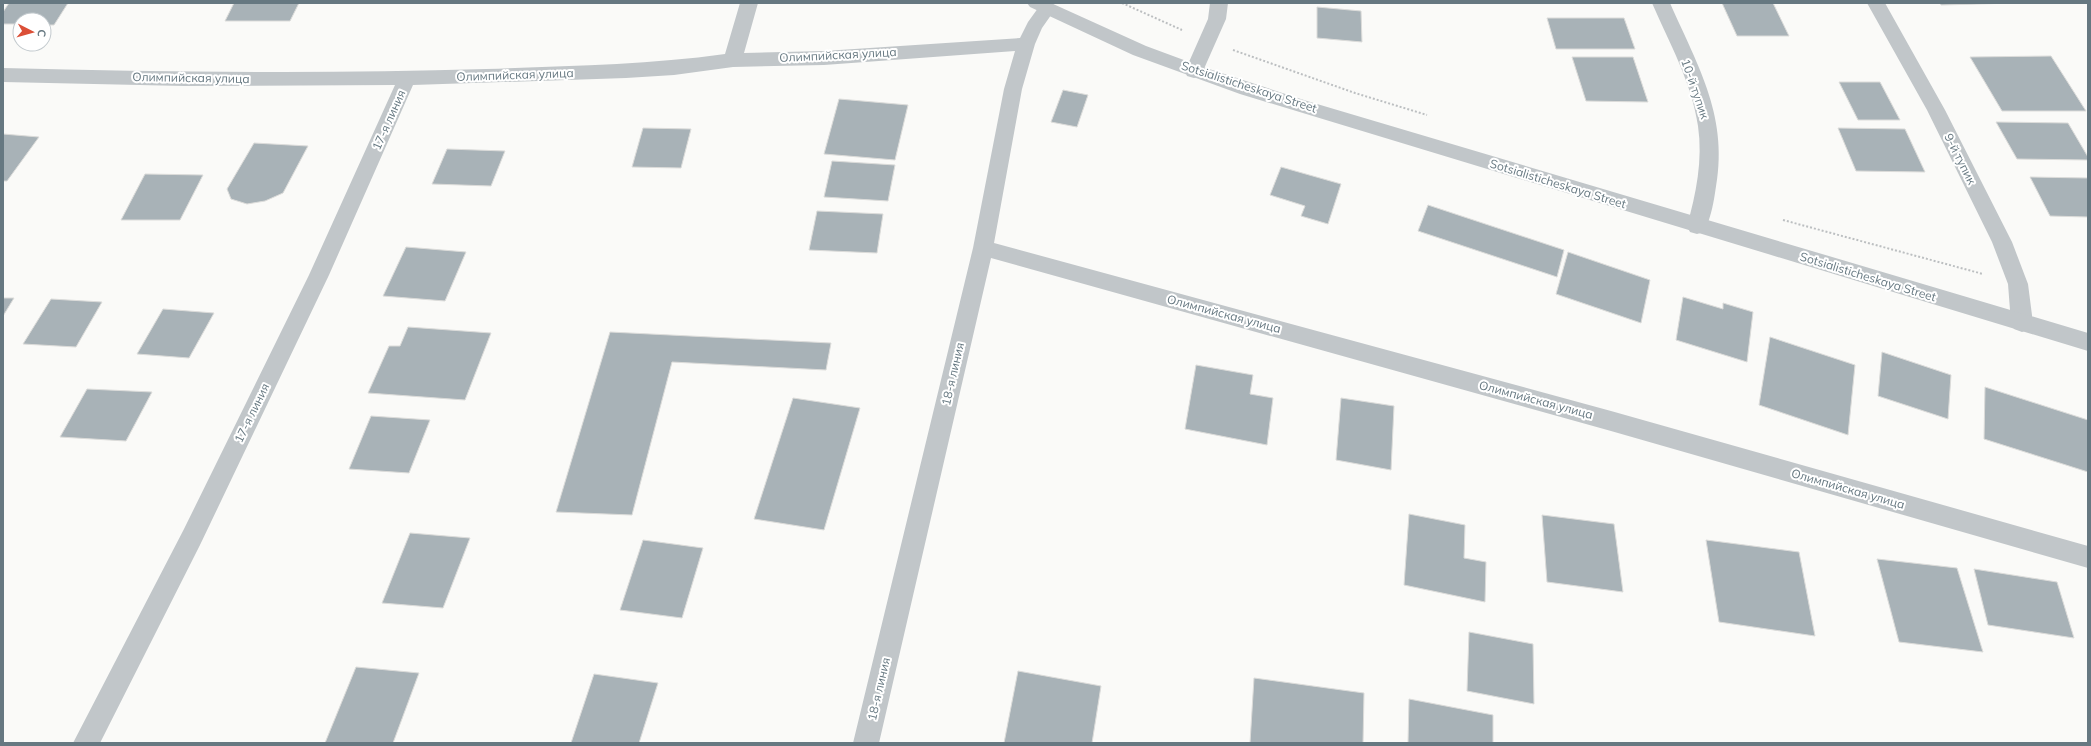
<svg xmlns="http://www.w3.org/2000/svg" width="2091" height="746" viewBox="0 0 2091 746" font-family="Mulish,sans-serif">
<rect width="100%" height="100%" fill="#fafaf8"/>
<g fill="#a8b2b7" stroke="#dcdcda">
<polygon points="9,3 68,3 54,25 44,25 44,20 20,20 20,24 3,24 3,12"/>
<polygon points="234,3 299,3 290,21 225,21"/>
<polygon points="1722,3 1773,3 1789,36 1737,36"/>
<polygon points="1940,3 2014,3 1941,5"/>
<polygon points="1317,7 1361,11 1362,42 1317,38"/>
<polygon points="1547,18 1624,18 1635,49 1556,49"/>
<polygon points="2051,56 2086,111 2002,111 1970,57"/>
<polygon points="1572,57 1633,57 1648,102 1586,101"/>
<polygon points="1839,82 1880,82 1900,120 1858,120"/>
<polygon points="1063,90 1088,95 1077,127 1051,122"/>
<polygon points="839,99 908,105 895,160 824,154"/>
<polygon points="1996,122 2068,123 2088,157 2088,160 2017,159"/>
<polygon points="643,128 691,129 681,168 632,167"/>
<polygon points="1838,128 1905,129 1925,172 1856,171"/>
<polygon points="3,134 39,137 7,181 3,181"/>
<polygon points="254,143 308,146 283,193 265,201 247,204 231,199 227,189"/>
<polygon points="447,149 505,151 491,186 432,184"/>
<polygon points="832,161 895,165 888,201 824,197"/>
<polygon points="1281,167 1341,184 1328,224 1301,216 1305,206 1270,195"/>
<polygon points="145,174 203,175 180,220 121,220"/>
<polygon points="2030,177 2088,178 2088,217 2050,216"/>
<polygon points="1428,205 1564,250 1557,277 1418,231"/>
<polygon points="817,211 883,214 877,253 809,250"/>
<polygon points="406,247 466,252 445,301 383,296"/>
<polygon points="1568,252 1650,280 1641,323 1556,294"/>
<polygon points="1683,297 1723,309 1723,303 1753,312 1747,362 1676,340"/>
<polygon points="3,298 14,298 3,316"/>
<polygon points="51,299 102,302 76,347 23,344"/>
<polygon points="163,309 214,313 189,358 137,354"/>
<polygon points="408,327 491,333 465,400 368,393 389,346 400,346"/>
<polygon points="610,332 831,343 826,370 672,362 632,515 556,512"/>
<polygon points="1770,337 1855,365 1848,435 1759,405"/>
<polygon points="1882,352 1951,375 1948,419 1878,396"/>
<polygon points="1196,365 1253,375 1250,394 1273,398 1267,445 1185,429"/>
<polygon points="1985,387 2088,420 2088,472 1984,439"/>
<polygon points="87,389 152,392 126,441 60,437"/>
<polygon points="793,398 860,408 824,530 754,519"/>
<polygon points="1341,398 1394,406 1391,470 1336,460"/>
<polygon points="371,416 430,420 409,473 349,469"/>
<polygon points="1409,514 1465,525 1464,558 1486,562 1485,602 1404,585"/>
<polygon points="1542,515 1614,524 1623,592 1547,582"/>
<polygon points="410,533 470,538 443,608 382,603"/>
<polygon points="643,540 703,548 682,618 620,610"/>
<polygon points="1706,540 1799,552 1815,636 1719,622"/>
<polygon points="1877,559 1957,568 1983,652 1899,642"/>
<polygon points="1974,569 2057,582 2074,638 1988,625"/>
<polygon points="1469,632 1533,644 1534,704 1467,691"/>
<polygon points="356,667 419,673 393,743 325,743"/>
<polygon points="1018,671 1101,686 1092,743 1004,743"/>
<polygon points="594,674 658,683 639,743 571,743"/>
<polygon points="1254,678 1364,693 1363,743 1250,743"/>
<polygon points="1409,699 1493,715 1493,743 1408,743"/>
</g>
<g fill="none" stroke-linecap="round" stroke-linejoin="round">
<g stroke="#bcbfc1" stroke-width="2" stroke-dasharray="2 2" stroke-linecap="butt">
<polyline points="1122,3 1182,30"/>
<polyline points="1233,50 1355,93 1427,115"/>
<polyline points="1783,220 1983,274"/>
</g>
<g fill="#c1c6c9" fill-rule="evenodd">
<path d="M740 3H758L744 53 824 51 1020 38 1028 22 1041 4H1053L1056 8 1042 28 1035 44 1022 89 994 243 1611 411 2088 546V568L1611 431 991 258 879 743H853L973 248 1004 89 1015 51 824 65 733 67 674 75 626 78 413 85 329 275 200 545 100 743H73L184 529 309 275 395 85 185 86 3 82V68C164 72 325 74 486 69 566 66 646 65 725 54Z"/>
<polygon points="1210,3 1228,3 1226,19 1203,71 1201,76 1194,78 1187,76 1185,71 1208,19"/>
<path d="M1652 3H1670C1699 69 1730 118 1715 193 1713 206 1710 220 1704 232L1697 234 1690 232 1687 226C1696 194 1703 160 1698 126 1692 83 1669 42 1652 3Z"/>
<polygon points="1867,3 1885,3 1945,110 2012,242 2028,284 2033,323 2030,329 2022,332 2014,329 2011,323 2008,284 1992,242 1927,110"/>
</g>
<polygon fill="#c1c6c9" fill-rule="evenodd" points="1027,3 1051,3 1146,46 1200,66 1307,101 2088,333 2088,351 1240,94 1133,55 1030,7"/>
</g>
<g text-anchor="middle" stroke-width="4" stroke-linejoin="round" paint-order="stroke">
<g font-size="12" fill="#667881" stroke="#fff">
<text transform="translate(838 55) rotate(-3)" y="4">Олимпийская улица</text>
<text transform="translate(515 75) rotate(-2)" y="4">Олимпийская улица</text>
<text transform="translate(191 78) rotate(1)" y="4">Олимпийская улица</text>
<text transform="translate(1249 87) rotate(18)" y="4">Sotsialisticheskaya Street</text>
<text transform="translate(1695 89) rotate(71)" y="4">10-й тупик</text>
<text transform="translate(389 120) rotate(-66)" y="4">17-я линия</text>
<text transform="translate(1960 159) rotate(63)" y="4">9-й тупик</text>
<text transform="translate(1558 184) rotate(17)" y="4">Sotsialisticheskaya Street</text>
<text transform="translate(1868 277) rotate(17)" y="4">Sotsialisticheskaya Street</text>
<text transform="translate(1224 314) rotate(15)" y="4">Олимпийская улица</text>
<text transform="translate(953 374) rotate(-77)" y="4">18-я линия</text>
<text transform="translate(1536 400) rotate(15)" y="4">Олимпийская улица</text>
<text transform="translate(252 413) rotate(-64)" y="4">17-я линия</text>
<text transform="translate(1848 489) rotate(16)" y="4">Олимпийская улица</text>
<text transform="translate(879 689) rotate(-77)" y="4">18-я линия</text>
</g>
</g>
<rect width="2091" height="746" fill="none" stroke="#667881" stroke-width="8"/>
<g transform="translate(32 32) rotate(96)"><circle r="19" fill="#ffffff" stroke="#c2c9cd"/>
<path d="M0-3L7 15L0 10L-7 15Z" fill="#db4f37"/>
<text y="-6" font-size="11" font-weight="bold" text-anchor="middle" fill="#667881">С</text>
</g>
</svg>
